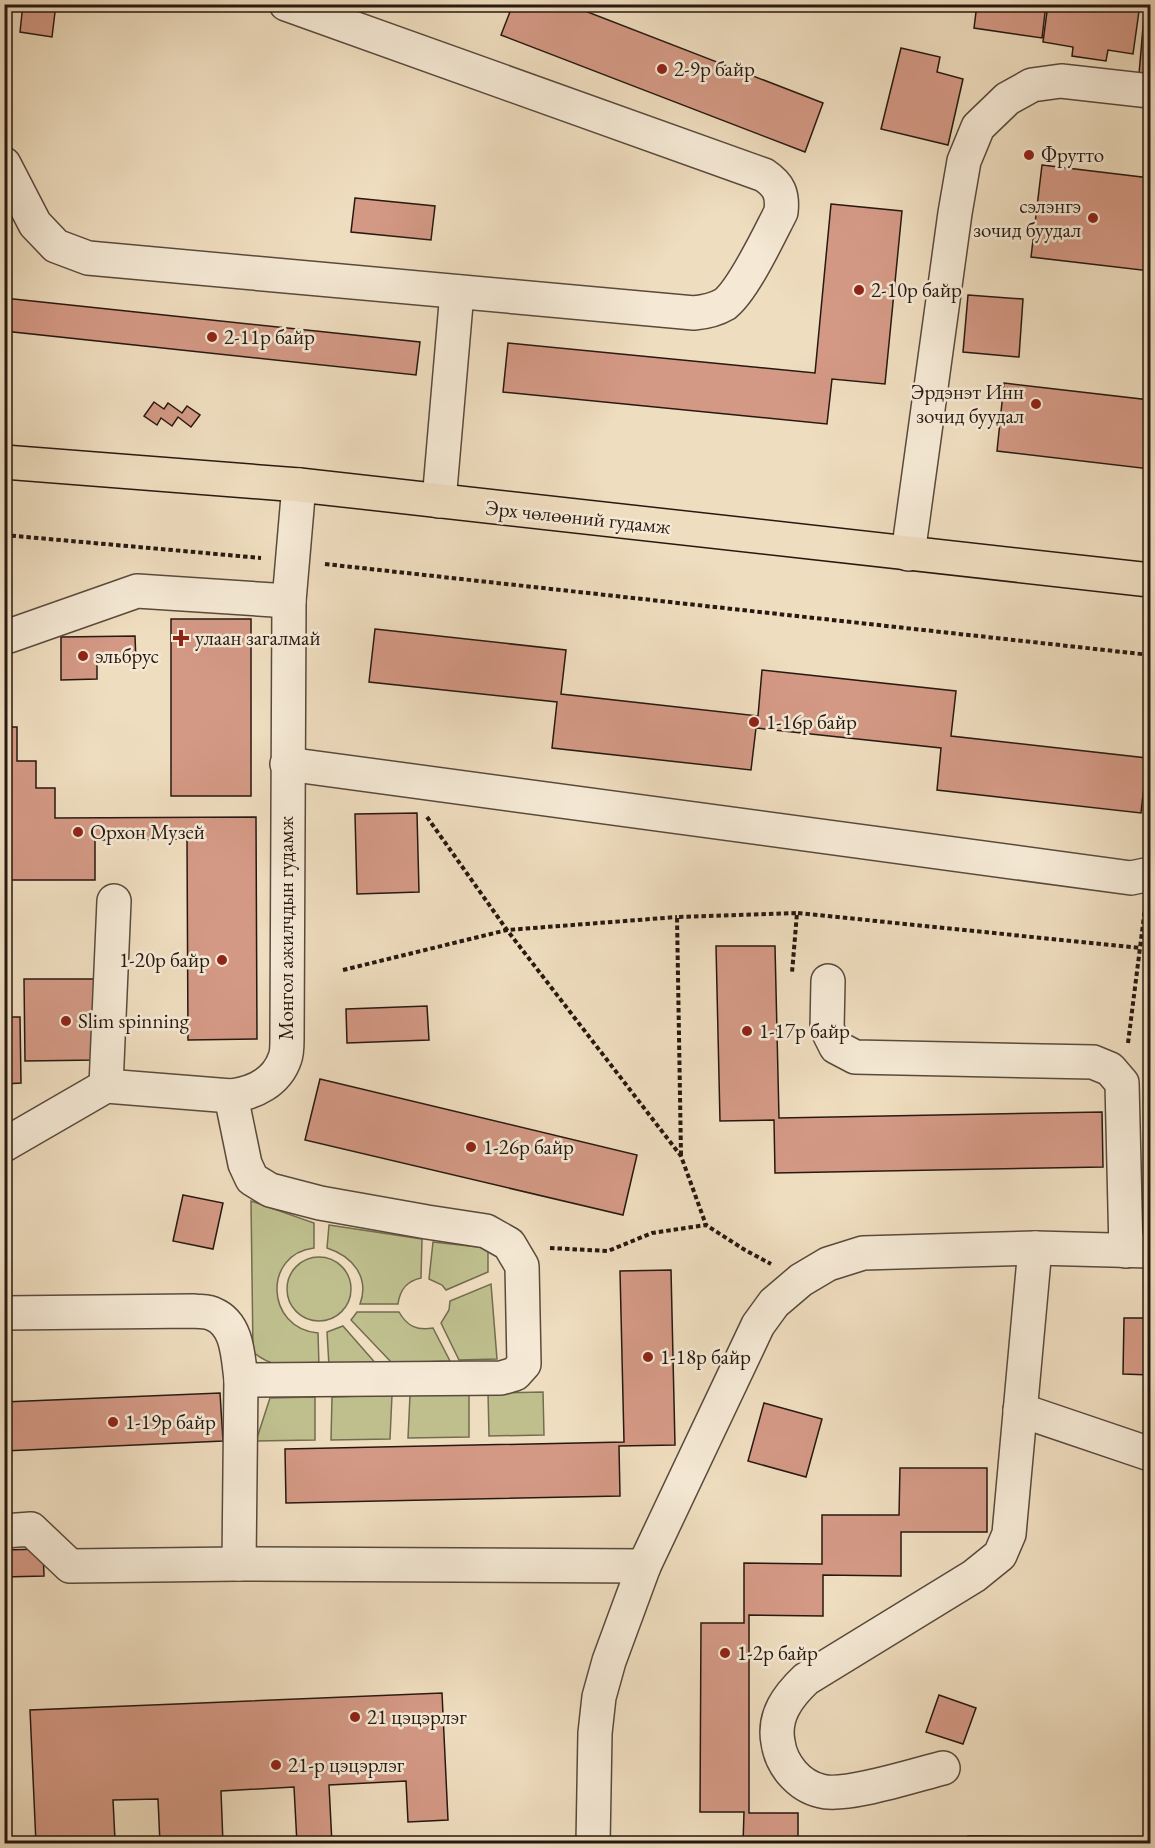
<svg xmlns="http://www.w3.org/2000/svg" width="1155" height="1848" viewBox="0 0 1155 1848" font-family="'EB Garamond',serif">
<rect width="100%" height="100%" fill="#efddbf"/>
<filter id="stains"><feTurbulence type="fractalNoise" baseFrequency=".00333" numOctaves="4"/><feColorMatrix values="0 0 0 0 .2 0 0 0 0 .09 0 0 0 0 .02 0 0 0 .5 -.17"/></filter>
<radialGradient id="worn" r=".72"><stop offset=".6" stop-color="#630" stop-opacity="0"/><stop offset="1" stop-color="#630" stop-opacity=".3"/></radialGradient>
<g fill="#bfbf8e" stroke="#736c50" stroke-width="1.5">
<path d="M251 1201 314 1223V1248C263 1254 265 1328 318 1333L319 1366C293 1366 274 1370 253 1352Z"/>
<path d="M329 1225 422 1239 421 1278C407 1281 400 1289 398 1304H360C370 1277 352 1256 327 1248Z"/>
<polygon points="433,1242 488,1248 488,1272 446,1290 442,1285 429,1279"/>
<circle cx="319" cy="1289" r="32"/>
<polygon points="491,1284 497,1359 459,1360 441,1323 449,1310 450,1301"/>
<path d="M357 1312H399C407 1326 417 1331 433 1328L450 1361 392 1363 351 1320Z"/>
<polygon points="343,1326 378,1366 329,1366 327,1332"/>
<polygon points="543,1392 544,1435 489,1436 488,1393"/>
<polygon points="469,1393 469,1437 408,1438 410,1395"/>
<polygon points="392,1395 390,1439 331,1440 332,1397"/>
<polygon points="315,1397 315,1440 256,1441 270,1398"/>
</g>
<g fill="#d49985" stroke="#271911" stroke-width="1.5">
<polygon points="23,4 56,4 52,37 20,32"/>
<polygon points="513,4 567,4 823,103 805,152 501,35"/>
<polygon points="977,4 1046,4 1042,38 974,28"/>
<polygon points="1048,4 1140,4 1133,54 1108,50 1106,61 1072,56 1073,47 1043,42"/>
<polygon points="1145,4 1150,4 1150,75 1139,74"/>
<polygon points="901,48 940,57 937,72 963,79 948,145 881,129"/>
<polygon points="1042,165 1150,178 1150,271 1031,257"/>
<polygon points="355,198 435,206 431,240 351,232"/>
<polygon points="831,204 902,211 885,384 832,379 827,424 503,392 508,343 815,373"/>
<polygon points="968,295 1023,299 1019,357 963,352"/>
<polygon points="4,298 420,342 416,375 4,331"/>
<polygon points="1004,383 1150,400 1150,469 997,451"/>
<polygon points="154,402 164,409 168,403 182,413 187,406 200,415 191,427 178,417 172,426 161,418 157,425 144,416"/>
<rect x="171" y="619" width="80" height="177"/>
<polygon points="375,629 566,650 561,694 758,716 762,670 956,691 951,736 1147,758 1141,813 937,790 941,748 756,728 751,770 552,748 557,702 369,682"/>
<polygon points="135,636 136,662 97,663 97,679 61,680 61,637"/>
<polygon points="4,727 17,727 17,761 36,761 36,788 55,788 55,818 256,817 257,1039 188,1040 187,839 95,840 95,880 4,880"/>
<polygon points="417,813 419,892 357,894 355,814"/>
<polygon points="716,946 775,946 779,1118 1102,1112 1103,1167 775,1173 774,1120 720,1121"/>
<polygon points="24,979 94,979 96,1060 25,1061"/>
<polygon points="427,1006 429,1040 347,1043 346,1009"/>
<polygon points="4,1017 20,1017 21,1083 4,1084"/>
<polygon points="320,1079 637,1155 623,1215 305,1140"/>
<polygon points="183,1195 223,1203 213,1249 173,1241"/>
<polygon points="671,1270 675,1445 619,1446 620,1496 286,1503 285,1449 624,1442 620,1271"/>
<polygon points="1124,1318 1150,1318 1150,1375 1123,1374"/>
<polygon points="220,1393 223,1441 4,1451 4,1402"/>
<polygon points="764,1403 822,1419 806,1477 748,1461"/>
<polygon points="900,1468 987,1468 987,1532 901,1532 901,1576 823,1575 823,1616 749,1615 749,1813 798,1813 798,1844 743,1844 744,1812 700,1812 701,1623 744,1623 744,1563 822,1564 822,1515 899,1515"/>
<polygon points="43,1549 44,1576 4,1577 4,1550"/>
<polygon points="442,1693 448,1820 408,1822 406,1781 329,1785 332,1844 297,1844 294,1787 221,1791 223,1844 160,1844 158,1799 113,1800 115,1840 36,1844 30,1710"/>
<polygon points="939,1695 976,1708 963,1744 926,1732"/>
<polygon points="968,1836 1052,1837 1052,1844 968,1844"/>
</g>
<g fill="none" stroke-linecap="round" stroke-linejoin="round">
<g stroke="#594a3c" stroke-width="36">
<g id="minor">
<path d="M4 164 35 224 56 246 88 258 694 313C705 312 715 310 725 304 744 289 769 235 781 212 783 194 779 185 764 175L286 4"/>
<polyline points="439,501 457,292"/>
<polyline points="908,554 955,213 964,161 978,127 1007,99 1032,85 1061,81 1150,91"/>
<polyline points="4,636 9,636 137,591 289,601"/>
<polyline points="287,764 1131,878 1150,874"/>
<polyline points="828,981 827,1029 836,1047 855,1057 1093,1062 1110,1069 1122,1083 1126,1251"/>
<polyline points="106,1086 114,901"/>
<path d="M4 1145 106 1086 231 1096C254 1093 277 1082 285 1058 287 1053 287 1045 287 1039L289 601 299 485"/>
<path d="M4 1313 194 1311C200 1312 208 1311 213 1314 238 1324 238 1357 241 1380L501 1378 515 1374 524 1364 522 1266 509 1244 486 1231 427 1222 320 1203 270 1190 252 1179 245 1164 231 1096"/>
<polyline points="1020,1410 1150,1454"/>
<polyline points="4,1531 31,1529 70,1566 239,1564 644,1566"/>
<polyline points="239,1564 241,1380"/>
<path d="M943 1768C915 1775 845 1798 821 1791 799 1786 781 1765 778 1742 773 1716 788 1696 806 1679L974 1576 1000 1555 1009 1534 1035 1248"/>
<polyline points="593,1844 595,1733 599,1697 609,1661 644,1566 758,1325 774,1303 801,1280 828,1264 863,1253 1035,1248 1150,1251"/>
</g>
</g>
<g stroke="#271911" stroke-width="36">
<polyline id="major" points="4,462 299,485 1150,580"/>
</g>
<g stroke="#271911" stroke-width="4" stroke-dasharray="4.5 3" stroke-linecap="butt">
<polyline points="4,535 261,558"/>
<polyline points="325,564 1150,655"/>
<polyline points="427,817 507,930 681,1156 706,1225"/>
<polyline points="798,913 1140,948"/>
<polyline points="343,970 507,930 677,917"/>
<polyline points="1128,1043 1145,908"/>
<polyline points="681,1155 677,917 797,913 792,973"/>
<polyline points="550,1248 608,1251 652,1233 706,1225 745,1250 771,1264"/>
</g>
<use href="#minor" stroke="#f5e9d5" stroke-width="33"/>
<use href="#major" stroke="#efddbf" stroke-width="33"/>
</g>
<g fill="#8f2418" stroke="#f5e9d5" stroke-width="2">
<circle cx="662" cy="69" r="6"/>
<circle cx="1029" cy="155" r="6"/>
<circle cx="1093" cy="218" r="6"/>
<circle cx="859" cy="290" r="6"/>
<circle cx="212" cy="337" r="6"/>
<circle cx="1036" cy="404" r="6"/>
<path d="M178 629h6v6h6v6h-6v6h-6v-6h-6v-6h6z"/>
<circle cx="83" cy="656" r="6"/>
<circle cx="754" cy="722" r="6"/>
<circle cx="78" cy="832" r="6"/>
<circle cx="222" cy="960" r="6"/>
<circle cx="66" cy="1021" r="6"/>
<circle cx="747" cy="1031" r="6"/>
<circle cx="471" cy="1147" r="6"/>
<circle cx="648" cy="1357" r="6"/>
<circle cx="113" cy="1422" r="6"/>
<circle cx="725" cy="1653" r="6"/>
<circle cx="355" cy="1717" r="6"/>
<circle cx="276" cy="1765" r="6"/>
</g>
<g text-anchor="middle" stroke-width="5" stroke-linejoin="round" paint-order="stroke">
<g font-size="21" fill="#271911" stroke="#f5e9d5" text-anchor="start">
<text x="674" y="76">2-9р байр</text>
<text x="1041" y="162">Фрутто</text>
<text x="1081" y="213" text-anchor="end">сэлэнгэ<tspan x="1081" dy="24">зочид буудал</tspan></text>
<text x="871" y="297">2-10р байр</text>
<text x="224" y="344">2-11р байр</text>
<text x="1024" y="399" text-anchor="end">Эрдэнэт Инн<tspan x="1024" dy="24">зочид буудал</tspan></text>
<text x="195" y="645">улаан загалмай</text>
<text x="95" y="663">эльбрус</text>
<text x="766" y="729">1-16р байр</text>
<text x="90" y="839">Орхон Myзей</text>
<text x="210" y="967" text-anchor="end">1-20р байр</text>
<text x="78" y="1028">Slim spinning</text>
<text x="759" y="1038">1-17р байр</text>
<text x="483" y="1154">1-26р байр</text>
<text x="660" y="1364">1-18р байр</text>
<text x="125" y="1429">1-19р байр</text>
<text x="737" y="1660">1-2р байр</text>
<text x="367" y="1724">21 цэцэрлэг</text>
<text x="288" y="1772">21-р цэцэрлэг</text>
</g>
<g font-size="21" fill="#271911" stroke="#f5e9d5">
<text transform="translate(578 517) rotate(6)" y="7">Эрх чөлөөний гудамж</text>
<text transform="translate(286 928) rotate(-90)" y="7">Монгол ажилчдын гудамж</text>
</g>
</g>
<rect width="1155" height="1848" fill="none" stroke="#efddbf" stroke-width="24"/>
<rect x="6" y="6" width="1143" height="1836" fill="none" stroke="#271911" stroke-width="3"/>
<rect x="12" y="12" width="1131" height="1824" fill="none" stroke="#271911" stroke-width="1.5"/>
<rect width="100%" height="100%" filter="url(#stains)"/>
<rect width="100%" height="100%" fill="url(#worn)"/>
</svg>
